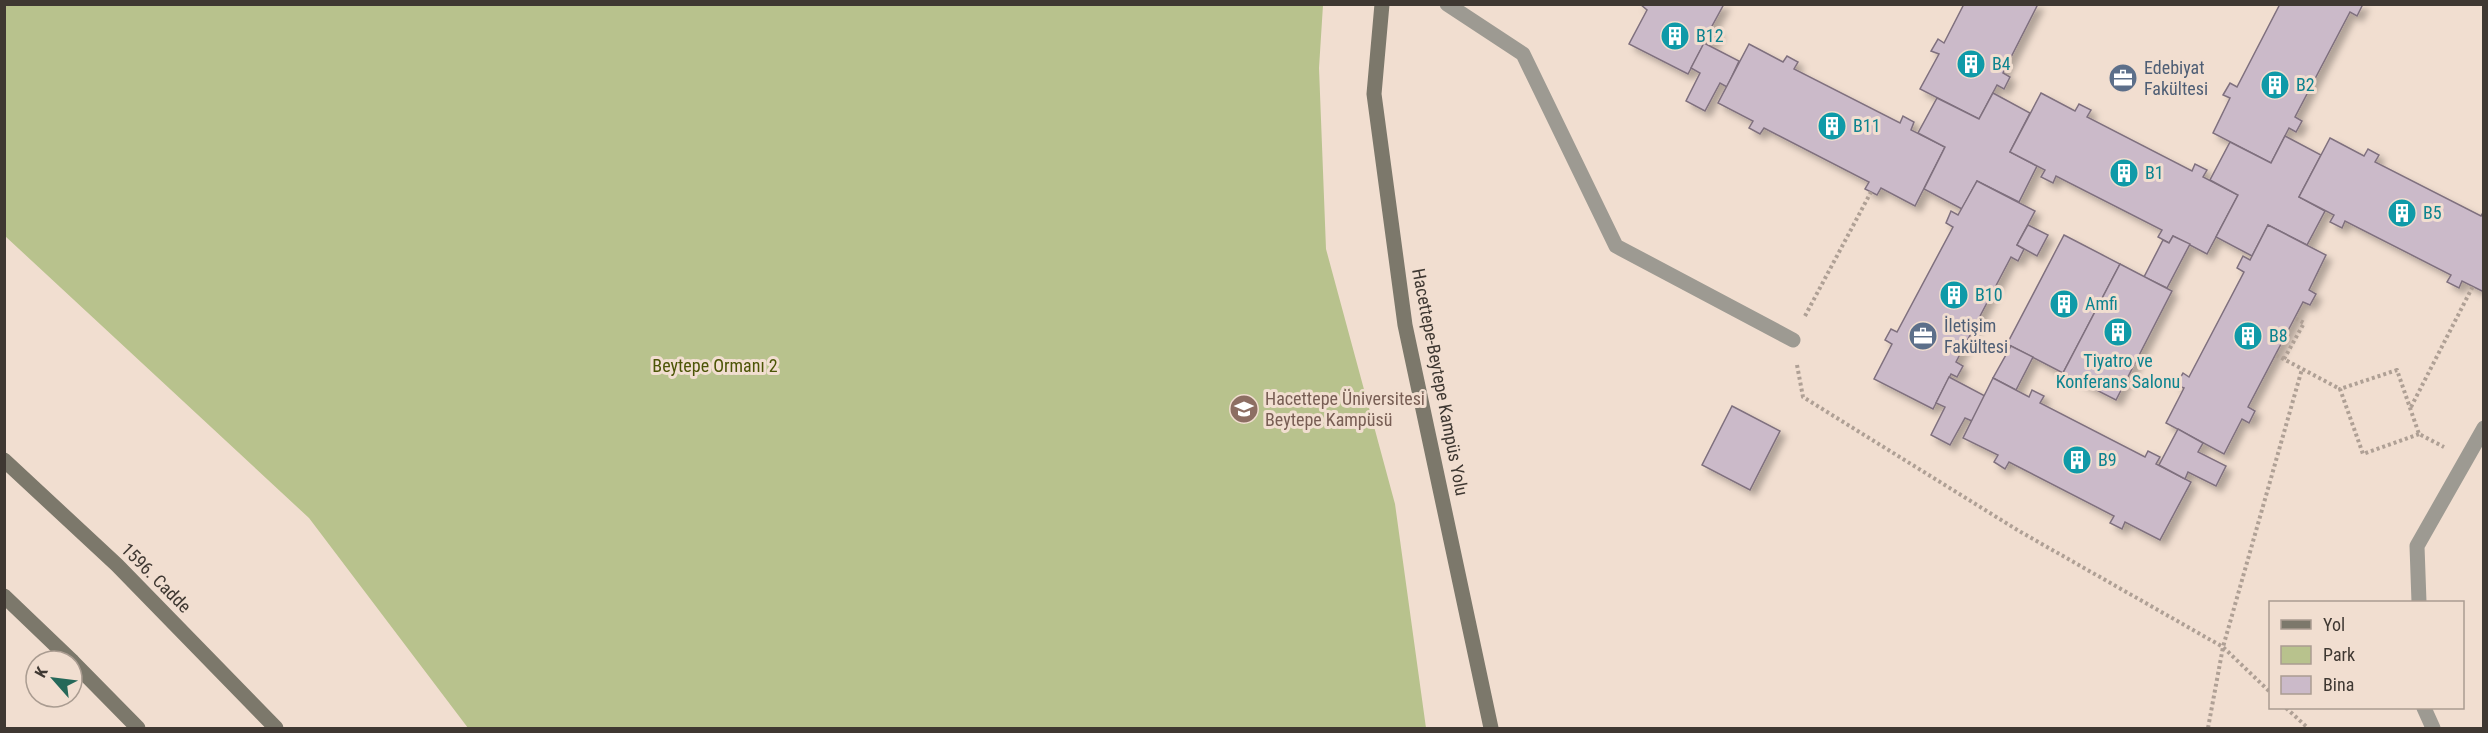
<svg xmlns="http://www.w3.org/2000/svg" width="2488" height="733" viewBox="0 0 2488 733" font-family="'Roboto Condensed',sans-serif">
<defs>
<filter id="shadow"><feDropShadow dx="5.5" dy="5.5" stdDeviation="3" flood-color="#0004"/></filter>
</defs>
<rect width="100%" height="100%" fill="#f1ded0"/>
<polygon fill="#b8c28d" points="4,5 1323,5 1319,68 1326,249 1395,504 1426,728 468,728 309,518 5,236"/>
<g fill="#cbbac9" stroke="#7f707e" stroke-width="1.5" filter="url(#shadow)">
<polygon points="1640,4 1724,4 1711,28 1719,32 1712,43 1706,40 1688,74 1629,44 1647,10"/>
<polygon points="1964,4 2038,4 2003,73 2010,77 2004,89 1997,85 1979,119 1920,89 1939,54 1931,51 1938,39 1944,43"/>
<polygon points="2280,4 2363,4 2357,16 2350,12 2295,117 2302,121 2296,132 2289,128 2271,163 2213,133 2230,98 2223,95 2230,83 2237,87"/>
<polygon points="1704,43 1739,61 1727,87 1720,83 1705,111 1686,101 1700,73 1691,68"/>
<polygon points="1749,44 1783,62 1787,56 1798,62 1794,69 1900,123 1903,116 1914,122 1911,130 1945,147 1915,206 1881,188 1877,195 1865,189 1869,182 1764,128 1760,134 1749,128 1753,121 1718,103"/>
<polygon points="1993,93 2030,113 2010,152 2037,166 2019,202 1977,181 1962,209 1924,189 1945,147 1918,133 1937,98 1979,119"/>
<polygon points="2041,93 2075,111 2079,104 2091,110 2087,117 2192,171 2195,164 2207,170 2203,177 2238,195 2207,254 2173,236 2169,243 2158,237 2162,230 2056,176 2053,183 2041,177 2045,170 2010,152"/>
<polygon points="2285,136 2321,155 2299,197 2325,211 2307,245 2268,225 2252,256 2216,237 2238,195 2210,180 2230,142 2271,163"/>
<polygon points="2330,138 2364,156 2368,149 2379,155 2375,162 2481,216 2484,211 2484,292 2462,281 2459,288 2447,282 2451,275 2345,221 2342,228 2330,222 2334,215 2299,197"/>
<polygon points="1977,181 2035,211 2017,245 2024,249 2018,261 2011,257 1956,362 1963,366 1957,377 1951,374 1933,409 1874,379 1892,344 1885,340 1891,329 1897,332 1953,227 1946,223 1951,211 1958,215"/>
<polygon points="2028,225 2048,235 2037,256 2017,245"/>
<polygon points="2268,225 2326,255 2309,290 2316,294 2310,305 2303,302 2248,407 2255,411 2249,423 2242,419 2224,454 2166,423 2184,388 2176,385 2183,373 2189,377 2244,272 2237,268 2243,256 2250,260"/>
<polygon points="2064,235 2120,264 2063,373 2007,344"/>
<polygon points="2173,236 2190,244 2167,288 2144,277 2163,240 2169,243"/>
<polygon points="2120,264 2172,291 2116,400 2063,373"/>
<polygon points="2011,346 2033,357 2016,390 1993,378"/>
<polygon points="1949,377 1985,396 1972,421 1965,418 1950,445 1931,435 1945,407 1936,403"/>
<polygon points="1993,378 2029,397 2032,390 2044,396 2040,403 2145,457 2148,451 2160,457 2156,464 2191,482 2160,540 2125,522 2122,529 2110,523 2114,516 2009,462 2005,469 1994,462 1998,455 1963,438"/>
<polygon points="1732,406 1780,431 1750,490 1702,465"/>
<polygon points="2178,429 2203,443 2198,452 2226,466 2216,486 2188,472 2185,479 2159,465"/>
</g>
<g fill="none" stroke-linecap="round" stroke-linejoin="round">
<g stroke="#afa095" stroke-width="4" stroke-dasharray="3 3" stroke-linecap="butt">
<polyline points="1805,316 1871,192"/>
<polyline points="2276,355 2340,389"/>
<polyline points="2284,359 2304,323 2295,318"/>
<polyline points="1797,365 1803,397 2019,531 2223,647 2270,692"/>
<polyline points="2411,407 2473,286"/>
<polyline points="2419,434 2363,454 2340,389 2397,370 2419,434 2444,447"/>
<polyline points="2286,708 2308,728"/>
<polyline points="2208,728 2223,647 2302,369"/>
</g>
<g stroke="#9d9a92" stroke-width="15">
<polyline points="1447,4 1523,54 1616,246 1793,340"/>
<polyline points="2419,602 2417,546 2484,428"/>
<polyline points="2424,708 2433,728"/>
</g>
<g stroke="#7c786b" stroke-width="15">
<polyline points="1382,4 1374,94 1405,325 1491,728"/>
<polyline points="4,460 117,565 276,728"/>
<polyline points="4,596 72,661"/>
<polyline points="72,661 138,728"/>
</g>
</g>
<defs>
<g id="building-disc" transform="scale(1.5)"><circle r="9.5" fill="#0f9aa8" stroke="#f1ded0"/><path d="M-4-6H4V6H1V3H-1V6H-4ZM-2.5-4.3h1.7v1.8h-1.7ZM.8-4.3h1.7v1.8H.8ZM-2.5-1h1.7V.8h-1.7ZM.8-1h1.7V.8H.8Z" fill="#fff"/></g>
<g id="office-disc" transform="scale(1.5)"><circle r="9.5" fill="#5c6f8a" stroke="#f1ded0"/><path d="M-6-3h4V-5.5h4V-3h4V5H-6ZM-1-4.5V-3h2v-1.5ZM-6 0V1H6V0Z" fill="#fff"/></g>
<g id="university-disc" transform="scale(1.5)"><circle r="9.5" fill="#8d6e63" stroke="#f1ded0"/><path d="M0-5L7-2L0 1L-7-2ZM-4 1L0 2.5L4 1V4Q0 6-4 4Z" fill="#fff"/></g>
</defs>
<g fill-rule="evenodd">
<use href="#building-disc" x="1675" y="36"/>
<use href="#building-disc" x="1971" y="64"/>
<use href="#office-disc" x="2123" y="78"/>
<use href="#building-disc" x="2275" y="85"/>
<use href="#building-disc" x="1832" y="126"/>
<use href="#building-disc" x="2124" y="173"/>
<use href="#building-disc" x="2402" y="213"/>
<use href="#building-disc" x="1954" y="295"/>
<use href="#building-disc" x="2064" y="304"/>
<use href="#building-disc" x="2118" y="332"/>
<use href="#office-disc" x="1923" y="336"/>
<use href="#building-disc" x="2248" y="336"/>
<use href="#university-disc" x="1244" y="409"/>
<use href="#building-disc" x="2077" y="460"/>
</g>
<g text-anchor="middle" stroke-width="6" stroke-linejoin="round" paint-order="stroke">
<g font-size="18" fill="#0d838f" stroke="#f1ded0" text-anchor="start">
<text x="1696" y="42">B12</text>
<text x="1992" y="70">B4</text>
<text x="2296" y="91">B2</text>
<text x="1853" y="132">B11</text>
<text x="2145" y="179">B1</text>
<text x="2423" y="219">B5</text>
<text x="1975" y="301">B10</text>
<text x="2085" y="310">Amfi</text>
<text x="2269" y="342">B8</text>
<text x="2118" y="367" text-anchor="middle">Tiyatro ve<tspan x="2118" dy="21">Konferans Salonu</tspan></text>
<text x="2098" y="466">B9</text>
</g>
<g font-size="18" fill="#4e5e75" stroke="#f1ded0" text-anchor="start">
<text x="2144" y="74">Edebiyat<tspan x="2144" dy="21">Fakültesi</tspan></text>
<text x="1944" y="332">İletişim<tspan x="1944" dy="21">Fakültesi</tspan></text>
</g>
<g font-size="18" fill="#4c5506" stroke="#f1ded0">
<text x="715" y="372">Beytepe Ormanı 2</text>
</g>
<g font-size="18" fill="#3f3832" stroke="#f1ded0">
<text transform="translate(1440 382) rotate(79)" y="6">Hacettepe-Beytepe Kampüs Yolu</text>
<text transform="translate(156 578) rotate(45)" y="6">1596. Cadde</text>
</g>
<g font-size="18" fill="#785e54" stroke="#f1ded0" text-anchor="start">
<text x="1265" y="405">Hacettepe Üniversitesi<tspan x="1265" dy="21">Beytepe Kampüsü</tspan></text>
</g>
</g>
<rect width="2488" height="733" fill="none" stroke="#3f3832" stroke-width="12"/>
<rect x="2269" y="601" width="195" height="108" fill="#f1ded0" stroke="#aa9c91" stroke-width="1.5"/>
<rect x="2281" y="620" width="30" height="9" fill="#7c786b" stroke="#aa9c91" stroke-width="1.5"/>
<text x="2323" y="631" font-size="18" fill="#3f3832">Yol</text>
<rect x="2281" y="646" width="30" height="18" fill="#b8c28d" stroke="#aa9c91" stroke-width="1.5"/>
<text x="2323" y="661" font-size="18" fill="#3f3832">Park</text>
<rect x="2281" y="676" width="30" height="18" fill="#cbbac9" stroke="#aa9c91" stroke-width="1.5"/>
<text x="2323" y="691" font-size="18" fill="#3f3832">Bina</text>
<g transform="translate(54 679) rotate(298)"><circle r="28" fill="#f1ded0" stroke="#aa9c91" stroke-width="1.5"/>
<path d="M0-4.5L10 22L0 15L-10 22Z" fill="#256859"/>
<text y="-9" font-size="16" font-weight="bold" text-anchor="middle" fill="#3f3832">K</text>
</g>
</svg>
